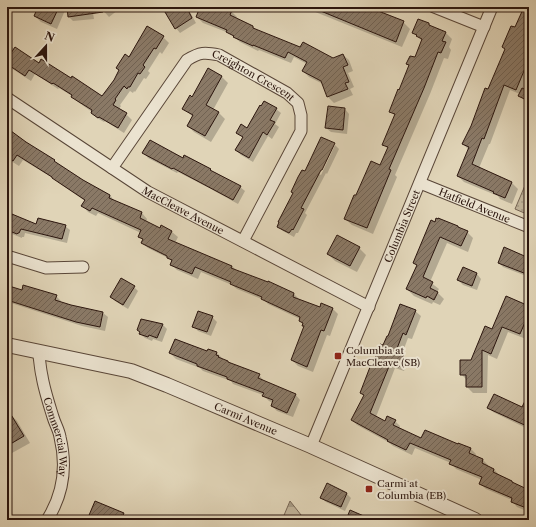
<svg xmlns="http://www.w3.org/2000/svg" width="536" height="527" viewBox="0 0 536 527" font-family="'Libre Caslon Text',serif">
<defs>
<pattern id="grass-dots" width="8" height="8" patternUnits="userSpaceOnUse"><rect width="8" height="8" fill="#c1b49a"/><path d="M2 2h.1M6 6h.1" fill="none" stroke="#a69a84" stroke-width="1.8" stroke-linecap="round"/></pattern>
<pattern id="forest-firs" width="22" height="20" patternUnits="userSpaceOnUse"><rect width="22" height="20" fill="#c1b49a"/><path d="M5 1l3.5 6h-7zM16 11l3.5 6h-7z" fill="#a69a84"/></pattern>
<pattern id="building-hatch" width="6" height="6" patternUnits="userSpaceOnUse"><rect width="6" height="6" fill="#8a7966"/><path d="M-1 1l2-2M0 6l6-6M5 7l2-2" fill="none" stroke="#716252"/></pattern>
</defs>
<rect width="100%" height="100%" fill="#e0d4b7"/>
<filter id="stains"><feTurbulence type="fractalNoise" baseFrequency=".005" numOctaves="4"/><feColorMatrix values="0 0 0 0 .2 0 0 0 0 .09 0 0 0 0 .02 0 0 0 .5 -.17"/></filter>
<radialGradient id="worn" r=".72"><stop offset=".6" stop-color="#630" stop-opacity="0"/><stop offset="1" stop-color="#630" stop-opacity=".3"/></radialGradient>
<polygon fill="url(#grass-dots)" stroke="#766554" points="529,176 529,215 515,209"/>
<polygon fill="url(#forest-firs)" stroke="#766554" points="290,501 305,520 282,520"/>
<g fill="#0003">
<polygon points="32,7 65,7 66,8 57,29 41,22 35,16 37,11"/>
<polygon points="68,7 92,7 94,19 73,21 69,17"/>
<polygon points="100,7 122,7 109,17"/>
<polygon points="165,7 179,7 182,12 186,9 191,14 196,23 180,33 176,28"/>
<polygon points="201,7 220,7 231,11 237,17 236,19 253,27 256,30 301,48 333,59 343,55 349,60 353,71 348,73 354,87 350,89 353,95 334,103 328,97 323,84 309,77 303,71 307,64 294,57 291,63 259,50 258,51 240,42 229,33 203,23 197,17"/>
<polygon points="303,7 366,7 403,22 410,29 402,47"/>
<polygon points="524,7 529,7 529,80 525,90 529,92 529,103 524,100 519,96 520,94 510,90 490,144 489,144 479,168 512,183 518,189 512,204 500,199 498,196 464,182 458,176 469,150 463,144 489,91"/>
<polygon points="429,24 432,27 446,33 452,39 449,47 451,50 448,59 444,58 430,94 395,175 397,177 373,234 352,225 345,219 357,197 381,166 388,149 384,145 395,116 391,112 409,66 408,64 415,58 422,41 414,33"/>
<polygon points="147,27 163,37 169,43 162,54 160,52 148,71 150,73 146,79 144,78 135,92 134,91 133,93 130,91 120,105 121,106 119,109 126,114 132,120 124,133 105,121 104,122 97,118 92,113 92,112 78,102 72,96 59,88 58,89 35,74 31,81 11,68 7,64 7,44 39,64 103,98 129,58"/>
<polygon points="208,70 222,77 228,83 213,110 219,113 225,119 211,142 194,132 188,126 193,117 184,109 192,98"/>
<polygon points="276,109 281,113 275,124 279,127 272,139 268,136 253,162 241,155 236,150 243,138 238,133 248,129"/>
<polygon points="345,109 349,114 347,134 331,132 326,128"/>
<polygon points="7,130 25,143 54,161 58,165 82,181 110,195 115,202 142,213 147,219 146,222 160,230 162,227 172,232 178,237 175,243 232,266 237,271 269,283 294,294 300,300 320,308 333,309 338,314 330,336 327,335 313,372 298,366 292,360 305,327 300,321 300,319 268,304 264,300 237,289 232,285 201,272 198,279 177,270 171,264 172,262 170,259 148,248 142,243 143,240 139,236 141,233 98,213 96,216 88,212 83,206 85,201 59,183 56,180 23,160 19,166 11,161 7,157"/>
<polygon points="322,138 335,145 333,145 319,174 321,175 335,145 339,149 327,174 326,173 305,213 307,215 298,233 296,233 294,237 283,231 278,226 294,194 292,192 305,173"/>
<polygon points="144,153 183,159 185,156 210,170 214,173 240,187 245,191 238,204 209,188 178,172 177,173 148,158"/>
<polygon points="7,213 37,225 65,226 70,230 67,243 25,233 24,237 22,237 22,238 7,232"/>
<polygon points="431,222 467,232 473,238 468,252 447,243 430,282 439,289 437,292 444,299 440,305 433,302 432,304 414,296 407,289 418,266 414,262"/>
<polygon points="359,248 366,255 357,272 335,261 328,254"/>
<polygon points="529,258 529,277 503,267 499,263"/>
<polygon points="463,269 477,274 481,279 477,290 463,285 458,280"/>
<polygon points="7,282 9,285 9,287 23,291 56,296 61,301 60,303 71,306 103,313 108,317 105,331 82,326 11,303 7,300"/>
<polygon points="134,287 138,291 128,309 115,301 111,296"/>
<polygon points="529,307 529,332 526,339 508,332 497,359 488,355 487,393 473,393 467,387 467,380 461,374 493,330"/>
<polygon points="415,311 421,316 412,339 408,338 402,354 408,360 404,371 395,368 376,417 386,422 395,421 400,426 399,429 422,439 459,444 471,449 476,454 475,457 483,460 488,465 487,466 494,469 499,475 499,476 529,491 529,512 517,507 512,501 512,500 486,489 480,484 482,480 456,469 451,463 415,448 412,455 393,446 388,442 357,425 352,420 365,396 361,393 383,347"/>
<polygon points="212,317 217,322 211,336 198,331 193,326"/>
<polygon points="142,320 163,325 167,329 162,342 153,339 152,341 145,338 140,334 141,333 138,330"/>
<polygon points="208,350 217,353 222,358 222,359 228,362 230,364 259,375 264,381 295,394 300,400 293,417 277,411 272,406 273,403 269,401 263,395 233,384 231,381 203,371 200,368 176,359 170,353 208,352"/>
<polygon points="529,407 529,430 526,428 493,412 489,408 523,408"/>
<polygon points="10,414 17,421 30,443 12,453 7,448 7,416"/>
<polygon points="347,494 351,498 345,511 326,502 321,498"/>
<polygon points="7,514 8,515 14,520 7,520"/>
<polygon points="123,514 129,520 88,520"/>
</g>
<g fill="url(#building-hatch)" stroke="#2c160e">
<polygon points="38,7 59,7 51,24 34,16"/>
<polygon points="67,7 103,7 103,12 68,17"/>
<polygon points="162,7 178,7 181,11 187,8 192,18 175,29"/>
<polygon points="200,7 224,7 232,10 230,15 253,26 253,28 300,47 303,42 333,58 343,54 348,65 343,67 349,82 345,83 348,89 327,97 321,81 302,71 307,62 288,52 285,58 253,45 253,46 233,37 234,36 226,32 227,30 196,17"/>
<polygon points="311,7 368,7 404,21 396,42"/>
<polygon points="524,7 529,7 529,59 516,90 504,85 484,139 482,138 472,164 512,182 505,198 493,193 494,192 457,176 469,147 462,144 471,126 485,88 488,89 505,49 502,47 511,26 515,27"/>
<polygon points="418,19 429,23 429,25 446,32 442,41 446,42 441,53 438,52 424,88 389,169 391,170 367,228 344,219 354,195 356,195 371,161 380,165 388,147 382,145 395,114 389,112 398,89 399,90 409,65 406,64 410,56 415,57 422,39 416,36 417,35 412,33"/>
<polygon points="147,26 164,36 156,49 154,48 143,65 145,67 140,74 138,73 130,87 128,87 127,89 124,86 115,99 116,100 113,105 127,113 118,128 99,117 98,118 91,113 92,110 71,97 72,95 53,83 52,84 29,70 25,76 7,64 7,59 15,47 39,63 41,59 71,78 72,76 102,96 114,80 119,70 116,68 125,54 129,57"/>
<polygon points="208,68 222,76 206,105 219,112 205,136 187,126 193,115 182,109 190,95 192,97"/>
<polygon points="522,88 529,91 529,101 518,96"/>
<polygon points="264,101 277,108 270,120 275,122 267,135 263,132 249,158 235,150 243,137 236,133 241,124 247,128 260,105 261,106"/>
<polygon points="328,106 345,108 343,130 325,128"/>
<polygon points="7,128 26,142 55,160 54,161 83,180 110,195 109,198 142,212 140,218 160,228 161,225 172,231 168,239 232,266 231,268 268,282 268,281 294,293 293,297 320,307 321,303 333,308 324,331 321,330 307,367 291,360 304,326 302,326 303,323 299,321 300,317 261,299 262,297 230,284 231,282 195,267 192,274 170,265 172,260 167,258 167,256 141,243 143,239 138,237 141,230 92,208 90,211 81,206 85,200 52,178 52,177 17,155 13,161 7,157"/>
<polygon points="321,137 335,143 322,170 321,170 301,208 304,209 293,230 292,229 289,233 277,227 279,222 278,222 293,193 291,192 298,177 302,170 305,171"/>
<polygon points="150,140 183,158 184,155 211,169 210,170 241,186 233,200 173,168 172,169 142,153"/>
<polygon points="7,212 36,224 38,218 66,225 62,239 21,229 19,233 18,233 17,234 7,230"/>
<polygon points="436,218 438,219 438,218 458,226 458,227 468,231 461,246 440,237 423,277 433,282 430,288 438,292 434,300 427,296 426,298 406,289 417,265 413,263 431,220 435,222"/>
<polygon points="337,235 360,247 350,266 327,254"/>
<polygon points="504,247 529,258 529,275 498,263"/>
<polygon points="463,267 477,273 472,286 457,280"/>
<polygon points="121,278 135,286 123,305 110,297"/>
<polygon points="23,285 57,295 55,300 71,305 103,312 100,327 76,322 7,300 7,293 9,286 22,290"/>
<polygon points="506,296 529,306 529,313 520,334 502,327 491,354 482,350 482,387 466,387 466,375 460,375 460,360 471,360 485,326 492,329"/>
<polygon points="400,304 416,310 406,335 403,333 396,351 404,354 399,367 390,364 370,413 385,421 387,416 396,420 393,425 421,438 425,430 458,444 458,443 471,448 469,453 483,459 482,463 494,469 493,472 512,481 512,482 529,490 529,509 511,502 512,498 479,484 482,477 449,464 451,460 410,443 406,450 387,441 388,440 351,420 364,395 360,393 370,367 372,367 380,344 383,345 387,336 388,336"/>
<polygon points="198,311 213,316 207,332 192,327"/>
<polygon points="141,319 163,324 157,338 149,335 148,337 139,334 140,332 137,330"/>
<polygon points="175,339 207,351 208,349 217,352 216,355 219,356 218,357 228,361 228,362 260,374 258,378 296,394 287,413 271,406 273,400 262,396 264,393 227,379 227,377 197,366 197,364 169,353"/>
<polygon points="529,393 529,427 487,408 494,394 522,407"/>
<polygon points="7,408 24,436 7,446"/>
<polygon points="327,483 347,493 341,507 320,498"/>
<polygon points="95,501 124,513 121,520 87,520"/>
<polygon points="350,510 373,520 346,520"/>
</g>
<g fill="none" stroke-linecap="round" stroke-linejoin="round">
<g stroke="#594638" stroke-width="13">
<g id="minor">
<polyline points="434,7 484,27"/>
<path id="s1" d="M7 98 148 192 369 307"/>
<path id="s2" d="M112 168 187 60C200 52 205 52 219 55L287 93 298 103 301 115V131L243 241"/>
<path id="s3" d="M420 183 529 227"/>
<polyline points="7,256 46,268 83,267"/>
<path id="s4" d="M38 351C40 359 40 368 42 376 44 389 49 404 53 417 55 424 59 430 60 437 67 466 63 495 47 520"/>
<path id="s5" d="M311 446 492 7"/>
</g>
</g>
<g stroke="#594638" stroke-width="16">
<g id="tertiary">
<path id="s6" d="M7 345 131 371 167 385 311 446 475 520"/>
</g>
</g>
<use href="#minor" stroke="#ebe3d0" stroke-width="11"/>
<use href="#tertiary" stroke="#ebe3d0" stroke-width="14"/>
</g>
<g fill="#8f2418" stroke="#ebe3d0" stroke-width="1.5">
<rect x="334" y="352" width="8" height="8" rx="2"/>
<rect x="365" y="485" width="8" height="8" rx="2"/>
</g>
<g text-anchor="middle" stroke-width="4" stroke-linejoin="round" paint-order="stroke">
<g font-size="10" fill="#2c160e" stroke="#ebe3d0">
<text dy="4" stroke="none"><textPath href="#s2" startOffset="205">Creighton Crescent</textPath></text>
<text dy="4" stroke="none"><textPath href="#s3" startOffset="59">Hatfield Avenue</textPath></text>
<text dy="4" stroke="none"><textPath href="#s1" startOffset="209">MacCleave Avenue</textPath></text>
<text dy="4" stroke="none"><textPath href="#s5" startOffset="238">Columbia Street</textPath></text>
<text dy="4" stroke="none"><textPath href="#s6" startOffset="251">Carmi Avenue</textPath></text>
<text dy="4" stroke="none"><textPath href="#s4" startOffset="88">Commercial Way</textPath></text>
</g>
<g font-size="10" fill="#2c160e" stroke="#ebe3d0" text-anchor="start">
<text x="346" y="354">Columbia at<tspan x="346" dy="12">MacCleave (SB)</tspan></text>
<text x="377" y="487">Carmi at<tspan x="377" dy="12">Columbia (EB)</tspan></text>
</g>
</g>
<rect width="536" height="527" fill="none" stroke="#e0d4b7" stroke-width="24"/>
<rect x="8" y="8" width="520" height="511" fill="none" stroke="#2c160e" stroke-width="2"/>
<rect x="12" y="12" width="512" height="503" fill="none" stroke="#2c160e"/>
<g transform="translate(46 46) rotate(21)" stroke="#ebe3d0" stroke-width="3" paint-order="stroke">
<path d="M0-3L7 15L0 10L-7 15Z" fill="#2c160e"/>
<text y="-6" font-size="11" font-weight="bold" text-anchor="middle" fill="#2c160e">N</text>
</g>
<rect width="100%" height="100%" filter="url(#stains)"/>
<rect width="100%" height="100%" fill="url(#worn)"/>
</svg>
